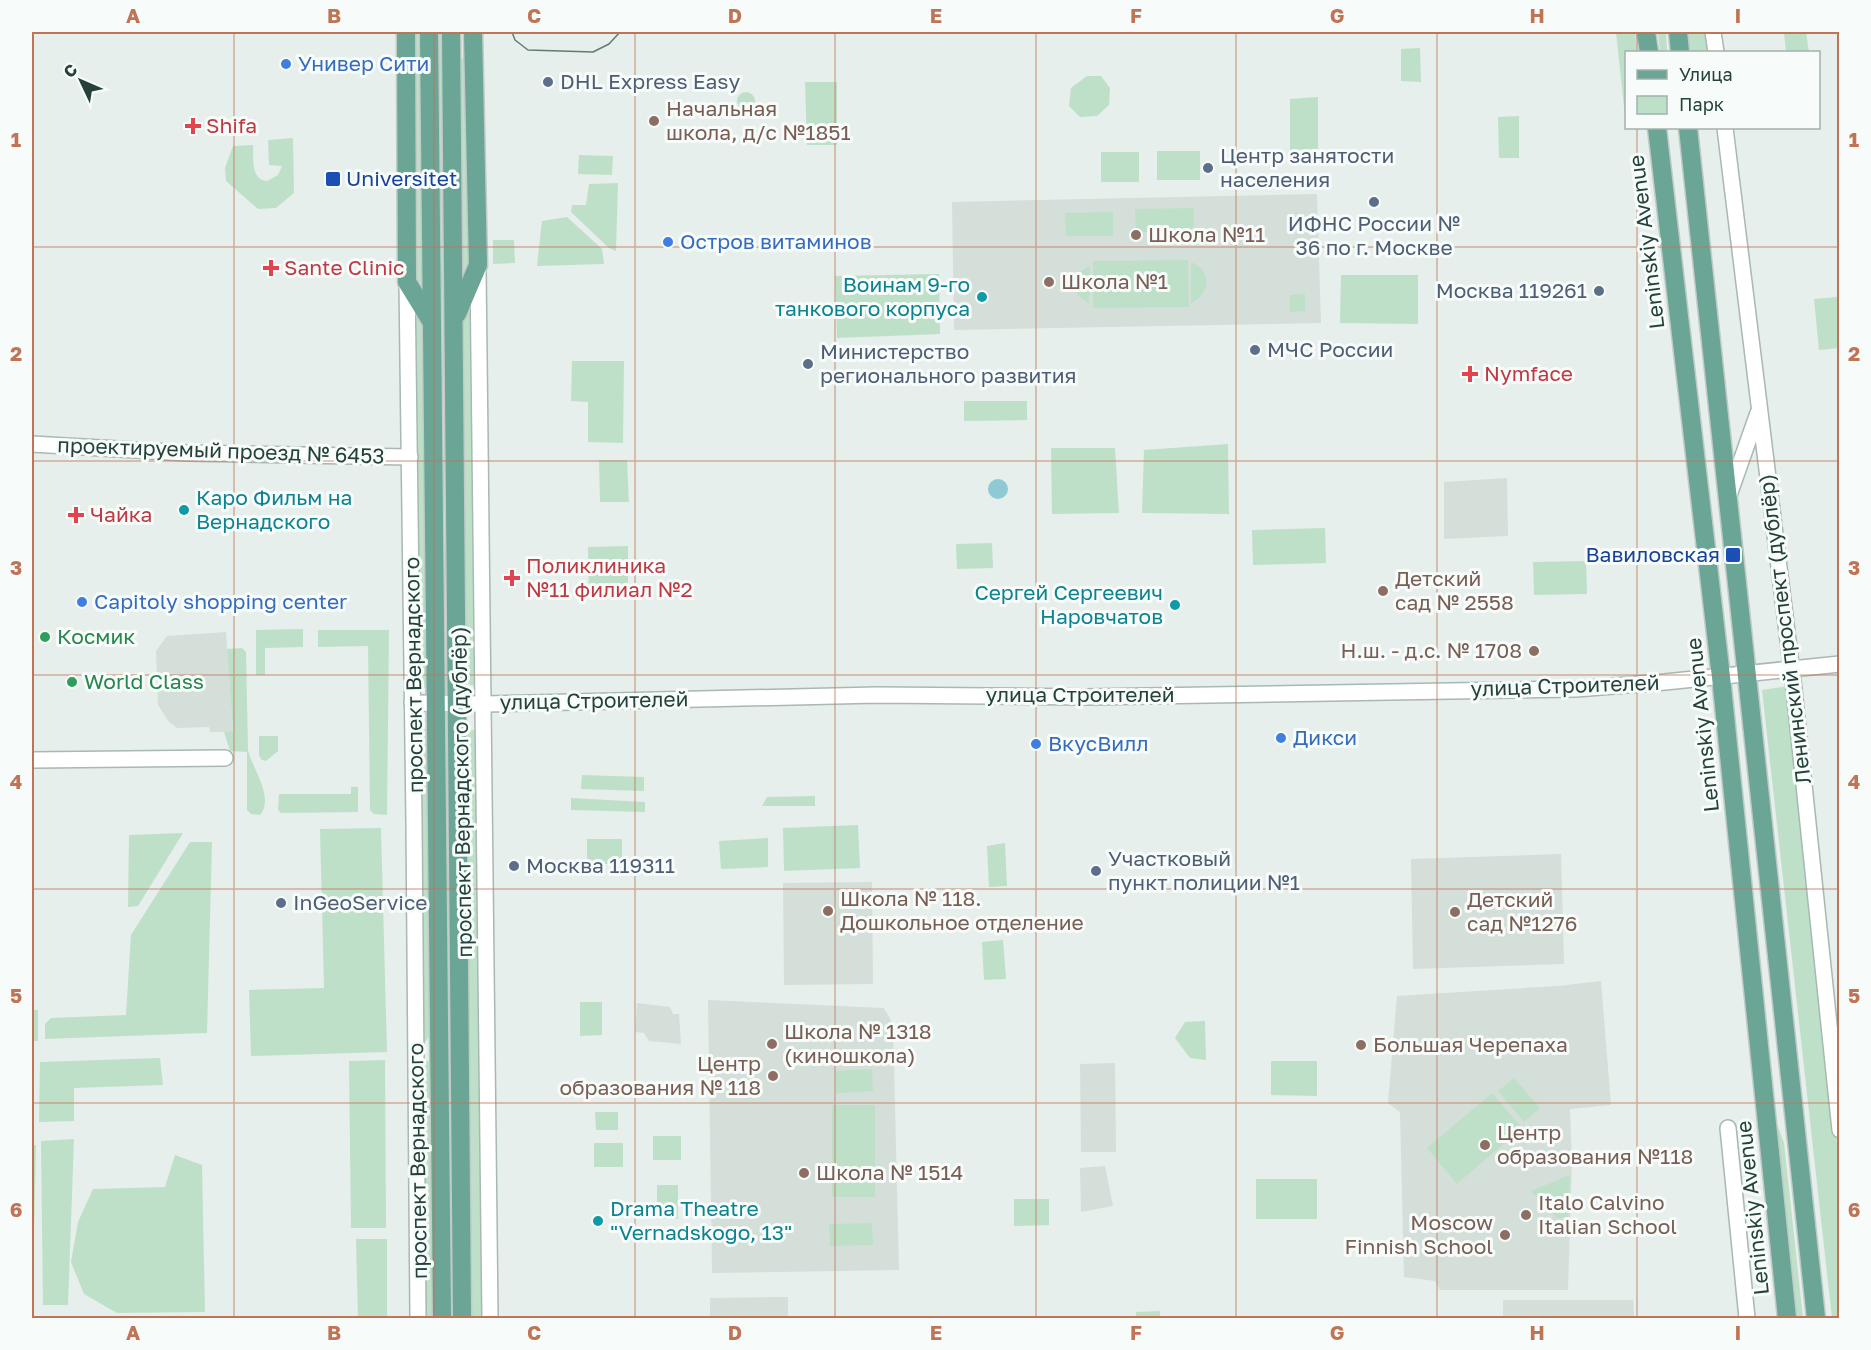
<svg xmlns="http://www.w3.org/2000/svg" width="1871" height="1350" viewBox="0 0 1871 1350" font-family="'Golos Text',sans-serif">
<rect width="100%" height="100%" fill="#e6efeb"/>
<g fill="#d4dfda">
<polygon points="1317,194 1321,323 954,330 952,202"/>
<polygon points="1507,478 1508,536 1444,539 1444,482"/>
<polygon points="226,632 233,732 210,732 209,727 177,728 169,722 158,705 156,651 167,636"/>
<polygon points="1561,854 1564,964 1413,969 1411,859"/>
<polygon points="872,882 873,984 784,985 783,883"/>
<polygon points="1601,981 1611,1105 1570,1109 1572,1161 1568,1290 1440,1290 1435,1281 1404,1277 1400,1112 1388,1103 1397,996 1558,986"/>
<polygon points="708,1000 884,1008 893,1024 899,1270 712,1273"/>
<polygon points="637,1003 670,1007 673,1014 679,1014 681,1044 649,1041 644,1033 635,1032"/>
<polygon points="1115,1063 1116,1152 1081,1152 1080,1064"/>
<polygon points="1105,1166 1113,1206 1081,1212 1080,1168"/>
<polygon points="788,1297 788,1318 710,1318 710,1298"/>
<polygon points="1503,1300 1633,1300 1634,1318 1503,1318"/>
</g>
<g fill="#bfe0c8">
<polygon points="413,32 420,32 422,279 420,284 416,277 415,251"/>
<polygon points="439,32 442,32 450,688 447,688"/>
<polygon points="1616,32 1635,32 1637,52 1626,52 1626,126"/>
<polygon points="1658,32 1666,32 1667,52 1660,52"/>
<polygon points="1688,32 1709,32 1711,52 1690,52"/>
<polygon points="1784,32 1806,32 1809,52 1786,52"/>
<polygon points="1420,48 1421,82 1401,81 1401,49"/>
<polygon points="459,58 469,58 473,259 462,284"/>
<polygon points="1087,76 1101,76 1110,88 1109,105 1097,116 1080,117 1069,106 1071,88"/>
<polygon points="805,82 837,82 837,145 807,145"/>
<circle cx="746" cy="101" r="9"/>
<polygon points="1318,97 1318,149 1290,150 1290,99"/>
<polygon points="1519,116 1519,158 1499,158 1498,117"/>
<path d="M293 138 294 193 276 208 258 209 226 181 225 168 233 146 253 145C254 159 250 179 267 181L278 175 282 166 269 165 268 140Z"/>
<rect x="1157" y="151" width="43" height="29"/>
<rect x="1101" y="152" width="38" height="30"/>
<polygon points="579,155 613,156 612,175 578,174"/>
<polygon points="618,183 616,251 609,248 571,212 572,205 586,205 589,184"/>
<polygon points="1194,208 1194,232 1136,232 1135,209"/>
<polygon points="1113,212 1113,236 1066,236 1065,213"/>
<polygon points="567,217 602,249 604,264 537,266 542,221"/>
<polygon points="493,240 514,240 515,263 493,264"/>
<polygon points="1188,260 1189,307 1093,308 1093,261"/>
<path d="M1191 262C1212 270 1211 294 1191 303Z"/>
<path d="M1090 266 1089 303C1070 296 1071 273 1090 266Z"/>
<polygon points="939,274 940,334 837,338 835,276"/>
<polygon points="1341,275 1418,275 1418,324 1340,323"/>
<polygon points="1305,294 1305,311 1290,312 1290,295"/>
<polygon points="1837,297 1839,348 1819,350 1814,299"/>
<polygon points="413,311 420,311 424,324 427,686 425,688 420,686 418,682"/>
<polygon points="461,312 471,312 476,683 473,686 467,683 466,678"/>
<polygon points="572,361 624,361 623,443 588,442 588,402 571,401"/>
<polygon points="964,401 1027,401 1027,420 964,421"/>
<polygon points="1228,444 1229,514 1142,513 1144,450"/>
<polygon points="1051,448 1115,448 1119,513 1052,514"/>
<polygon points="599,460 627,460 629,502 600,502"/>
<polygon points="1325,528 1326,563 1253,565 1252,530"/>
<polygon points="992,543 993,568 957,569 956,544"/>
<polygon points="628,546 628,595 589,596 588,547"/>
<polygon points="1586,561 1587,594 1534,595 1533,562"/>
<polygon points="303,629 303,647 265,648 265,675 256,675 256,630"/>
<polygon points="318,630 389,630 387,815 374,814 370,810 368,646 318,647"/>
<path d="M242 648 246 652 248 750C252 768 275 798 260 815L251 814 247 810V752L230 751 224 732 233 731 227 649Z"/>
<polygon points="1789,686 1839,1163 1839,1318 1832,1318 1762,690"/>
<polygon points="419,729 428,729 430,1036 426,1041 423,1041"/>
<polygon points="465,730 476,730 482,1318 472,1318"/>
<polygon points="259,736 278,736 278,751 266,761 262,760 259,756"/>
<polygon points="582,775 644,777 644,791 581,789"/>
<polygon points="351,787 358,787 358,812 281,813 278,810 279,794 351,794"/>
<polygon points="815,796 815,806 762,806 767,797"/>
<polygon points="571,798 645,802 645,812 571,810"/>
<polygon points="858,825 860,868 784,871 783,828"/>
<polygon points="381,828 387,1052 251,1056 249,990 324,988 320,829"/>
<polygon points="183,833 138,906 128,907 129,835"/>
<polygon points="768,838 768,867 721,869 719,841"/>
<rect x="587" y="839" width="35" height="25"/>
<polygon points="190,842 212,842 207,1033 45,1039 45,1024 51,1018 126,1015 131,935"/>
<polygon points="1005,843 1007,886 989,887 987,846"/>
<polygon points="1003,940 1006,979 984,980 982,942"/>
<polygon points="580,1002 602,1002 602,1035 580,1036"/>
<rect x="32" y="1010" width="6" height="31"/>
<polygon points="1205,1021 1206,1060 1190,1058 1175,1038 1185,1022"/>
<polygon points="160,1058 163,1085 74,1088 74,1121 39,1122 40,1062"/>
<polygon points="385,1060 386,1228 351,1228 349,1061"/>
<polygon points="424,1060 431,1062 433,1318 424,1318 423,1062"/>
<polygon points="1271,1061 1317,1061 1317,1096 1271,1095"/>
<polygon points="872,1069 873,1091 836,1093 835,1071"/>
<polygon points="1514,1078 1540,1108 1524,1122 1498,1091"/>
<polygon points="1492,1093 1522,1128 1457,1184 1427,1148"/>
<rect x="832" y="1105" width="43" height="92"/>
<polygon points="595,1112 618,1112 618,1130 596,1130"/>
<polygon points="1774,1116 1784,1143 1803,1318 1796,1318"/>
<rect x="653" y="1136" width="28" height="24"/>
<polygon points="74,1139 68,1305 43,1305 41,1141"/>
<rect x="594" y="1143" width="29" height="24"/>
<polygon points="32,1145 36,1145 33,1273 32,1273"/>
<polygon points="175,1155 202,1165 205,1312 117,1313 84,1294 71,1262 78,1222 93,1189 165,1187"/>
<polygon points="1570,1175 1568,1218 1557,1218 1531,1191"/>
<rect x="1256" y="1179" width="61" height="40"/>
<rect x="657" y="1185" width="21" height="34"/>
<polygon points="1014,1199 1049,1199 1049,1225 1014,1226"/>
<polygon points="872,1223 873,1245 830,1246 829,1224"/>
<polygon points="356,1239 387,1239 387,1318 358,1318"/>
<polygon points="1160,1311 1160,1318 1136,1318 1136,1312"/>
</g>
<circle fill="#8ec9d4" cx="998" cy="489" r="10"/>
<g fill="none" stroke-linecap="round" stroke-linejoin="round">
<g stroke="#a8b8b2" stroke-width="18">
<g id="minor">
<polyline points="1713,32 1716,52"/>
<polyline points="1725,128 1794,689 1840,1130"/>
<polyline points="478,268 490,1318"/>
<polyline points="407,282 414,822 418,1318"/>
<polyline points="32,444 187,453 410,457"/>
<polyline points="1728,498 1758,413"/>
<polyline points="412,703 484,704 877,695 1085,697 1576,689 1665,682 1840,664"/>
<polyline points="32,760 225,758"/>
<polyline points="1728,1128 1747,1318"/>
</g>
</g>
<g stroke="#c2cac8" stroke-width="21">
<g id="major">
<polyline points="406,32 407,282 431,321"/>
<polyline points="429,32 442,1318"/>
<polyline points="451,32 462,1318"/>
<polyline points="1646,32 1649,52"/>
<polyline points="1678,32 1680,52"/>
<polyline points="1657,128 1721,677 1787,1318"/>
<polyline points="1688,128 1816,1318"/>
<polyline points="457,314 478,265 473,32"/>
</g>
</g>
<use href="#minor" stroke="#fff" stroke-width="15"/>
<use href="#major" stroke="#6aa596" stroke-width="18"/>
<polyline stroke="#5f7d75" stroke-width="1.5" points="512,32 515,40 528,50 593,52 609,44 620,32"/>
</g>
<path fill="none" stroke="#c07456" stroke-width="1.5" stroke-opacity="0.55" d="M234 32V1318M434 32V1318M635 32V1318M835 32V1318M1036 32V1318M1236 32V1318M1437 32V1318M1637 32V52M1637 128V1318M32 247H1840M32 461H1840M32 675H1840M32 889H1840M32 1103H1840"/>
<g fill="#3f7fe0" stroke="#f7fbf9" stroke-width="2">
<circle cx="286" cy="64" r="6"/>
<circle cx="668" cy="242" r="6"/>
<circle cx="82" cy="602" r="6"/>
<circle cx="1281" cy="738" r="6"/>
<circle cx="1036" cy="744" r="6"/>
</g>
<g fill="#5c6f8a" stroke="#f7fbf9" stroke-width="2">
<circle cx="548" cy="82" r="6"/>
<circle cx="1208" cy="168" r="6"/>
<circle cx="1374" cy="202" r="6"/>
<circle cx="1599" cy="291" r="6"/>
<circle cx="1255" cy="350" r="6"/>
<circle cx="808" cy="364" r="6"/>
<circle cx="514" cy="866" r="6"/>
<circle cx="1096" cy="871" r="6"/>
<circle cx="281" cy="903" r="6"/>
</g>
<g fill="#8d6e63" stroke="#f7fbf9" stroke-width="2">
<circle cx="654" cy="121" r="6"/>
<circle cx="1136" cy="235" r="6"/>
<circle cx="1049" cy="282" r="6"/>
<circle cx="1383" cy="591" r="6"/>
<circle cx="1534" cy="651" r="6"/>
<circle cx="828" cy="911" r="6"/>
<circle cx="1455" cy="912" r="6"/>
<circle cx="772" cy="1044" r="6"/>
<circle cx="1361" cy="1045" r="6"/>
<circle cx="773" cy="1076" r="6"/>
<circle cx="1485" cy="1145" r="6"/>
<circle cx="804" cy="1173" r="6"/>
<circle cx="1526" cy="1215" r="6"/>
<circle cx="1505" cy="1235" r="6"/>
</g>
<g fill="#e0444e" stroke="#f7fbf9" stroke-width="2">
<path d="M190 117h6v6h6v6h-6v6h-6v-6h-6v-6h6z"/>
<path d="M268 259h6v6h6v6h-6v6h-6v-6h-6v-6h6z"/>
<path d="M1467 365h6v6h6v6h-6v6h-6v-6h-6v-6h6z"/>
<path d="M73 506h6v6h6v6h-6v6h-6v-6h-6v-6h6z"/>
<path d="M509 569h6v6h6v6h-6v6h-6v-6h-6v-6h6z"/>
</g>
<g fill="#1a4fb4" stroke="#f7fbf9" stroke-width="2">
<rect x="325" y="171" width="16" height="16" rx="3"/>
<rect x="1725" y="547" width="16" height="16" rx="3"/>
</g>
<g fill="#0f9aa8" stroke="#f7fbf9" stroke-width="2">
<circle cx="982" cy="297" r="6"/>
<circle cx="184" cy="510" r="6"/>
<circle cx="1175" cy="605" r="6"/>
<circle cx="598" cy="1221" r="6"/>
</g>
<g fill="#2e9e5b" stroke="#f7fbf9" stroke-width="2">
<circle cx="45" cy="637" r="6"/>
<circle cx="72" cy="682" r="6"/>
</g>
<g text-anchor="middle" stroke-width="6" stroke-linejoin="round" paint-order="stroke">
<g font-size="21" fill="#366cbe" stroke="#f7fbf9" text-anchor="start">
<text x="298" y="71">Универ Сити</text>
<text x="680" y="249">Остров витаминов</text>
<text x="94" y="609">Capitoly shopping center</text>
<text x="1293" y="745">Дикси</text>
<text x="1048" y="751">ВкусВилл</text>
</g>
<g font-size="21" fill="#4e5e75" stroke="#f7fbf9" text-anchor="start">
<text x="560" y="89">DHL Express Easy</text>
<text x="1220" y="163">Центр занятости<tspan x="1220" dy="24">населения</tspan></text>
<text x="1374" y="231" text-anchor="middle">ИФНС России №<tspan x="1374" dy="24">36 по г. Москве</tspan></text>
<text x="1587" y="298" text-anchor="end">Москва 119261</text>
<text x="1267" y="357">МЧС России</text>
<text x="820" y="359">Министерство<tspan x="820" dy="24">регионального развития</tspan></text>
<text x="1108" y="866">Участковый<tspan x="1108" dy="24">пункт полиции №1</tspan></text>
<text x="526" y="873">Москва 119311</text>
<text x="293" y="910">InGeoService</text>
</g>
<g font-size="21" fill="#785e54" stroke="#f7fbf9" text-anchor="start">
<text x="666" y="116">Начальная<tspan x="666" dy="24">школа, д/с №1851</tspan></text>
<text x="1148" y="242">Школа №11</text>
<text x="1061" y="289">Школа №1</text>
<text x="1395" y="586">Детский<tspan x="1395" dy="24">сад № 2558</tspan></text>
<text x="1522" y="658" text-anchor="end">Н.ш. - д.с. № 1708</text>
<text x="840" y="906">Школа № 118.<tspan x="840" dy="24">Дошкольное отделение</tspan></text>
<text x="1467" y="907">Детский<tspan x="1467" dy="24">сад №1276</tspan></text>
<text x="784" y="1039">Школа № 1318<tspan x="784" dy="24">(киношкола)</tspan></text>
<text x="1373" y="1052">Большая Черепаха</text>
<text x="761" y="1071" text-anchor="end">Центр<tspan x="761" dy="24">образования № 118</tspan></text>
<text x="1497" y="1140">Центр<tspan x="1497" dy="24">образования №118</tspan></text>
<text x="816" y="1180">Школа № 1514</text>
<text x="1538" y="1210">Italo Calvino<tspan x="1538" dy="24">Italian School</tspan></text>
<text x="1493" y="1230" text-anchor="end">Moscow<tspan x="1493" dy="24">Finnish School</tspan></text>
</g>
<g font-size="21" fill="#be3a42" stroke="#f7fbf9" text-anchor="start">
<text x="206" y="133">Shifa</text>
<text x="284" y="275">Sante Clinic</text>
<text x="1484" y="381">Nymface</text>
<text x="90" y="522">Чайка</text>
<text x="526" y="573">Поликлиника<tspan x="526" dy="24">№11 филиал №2</tspan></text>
</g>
<g font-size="21" fill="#164399" stroke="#f7fbf9" text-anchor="start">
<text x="346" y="186">Universitet</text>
<text x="1720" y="562" text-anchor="end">Вавиловская</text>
</g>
<g font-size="21" fill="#24423a" stroke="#f7fbf9">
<text transform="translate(1647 242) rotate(-97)" y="7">Leninskiy Avenue</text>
<text transform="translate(221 451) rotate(2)" y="7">проектируемый проезд № 6453</text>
<text transform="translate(1785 629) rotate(-97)" y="7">Ленинский проспект (дублёр)</text>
<text transform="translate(414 675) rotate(-91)" y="7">проспект Вернадского</text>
<text transform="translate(1565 686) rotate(-2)" y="7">улица Строителей</text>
<text x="1080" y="702">улица Строителей</text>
<text transform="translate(594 701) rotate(-1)" y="7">улица Строителей</text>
<text transform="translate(1703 725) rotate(-96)" y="7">Leninskiy Avenue</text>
<text transform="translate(462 792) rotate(-91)" y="7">проспект Вернадского (дублёр)</text>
<text transform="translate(418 1161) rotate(-91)" y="7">проспект Вернадского</text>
<text transform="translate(1753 1208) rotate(-96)" y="7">Leninskiy Avenue</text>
</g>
<g font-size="21" fill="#0d838f" stroke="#f7fbf9" text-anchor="end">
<text x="970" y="292">Воинам 9-го<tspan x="970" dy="24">танкового корпуса</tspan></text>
<text x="196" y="505" text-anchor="start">Каро Фильм на<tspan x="196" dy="24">Вернадского</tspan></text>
<text x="1163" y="600">Сергей Сергеевич<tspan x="1163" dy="24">Наровчатов</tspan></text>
<text x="610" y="1216" text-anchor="start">Drama Theatre<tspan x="610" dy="24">"Vernadskogo, 13"</tspan></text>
</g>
<g font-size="21" fill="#27864d" stroke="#f7fbf9" text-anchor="start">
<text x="57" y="644">Космик</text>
<text x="84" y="689">World Class</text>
</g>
</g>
<rect width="1871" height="1350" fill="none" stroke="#f7fbf9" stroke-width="66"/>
<rect x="1625" y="51" width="195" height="78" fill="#f7fbf9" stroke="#a3b1ad" stroke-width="1.5"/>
<rect x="1637" y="70" width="30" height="9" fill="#6aa596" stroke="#a3b1ad" stroke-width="1.5"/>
<text x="1679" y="81" font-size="18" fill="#24423a">Улица</text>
<rect x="1637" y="96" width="30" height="18" fill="#bfe0c8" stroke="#a3b1ad" stroke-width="1.5"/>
<text x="1679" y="111" font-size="18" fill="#24423a">Парк</text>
<g transform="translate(81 81) rotate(314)" stroke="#f7fbf9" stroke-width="4.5" paint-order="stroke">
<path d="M0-4.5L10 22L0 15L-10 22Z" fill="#24423a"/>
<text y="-9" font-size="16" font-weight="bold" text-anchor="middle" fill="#24423a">С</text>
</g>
<rect x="33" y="33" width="1805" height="1284" fill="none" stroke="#c07456" stroke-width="2"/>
<g font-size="20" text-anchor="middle" font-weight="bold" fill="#c07456">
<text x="133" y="23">A</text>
<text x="334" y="23">B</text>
<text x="534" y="23">C</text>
<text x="735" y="23">D</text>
<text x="936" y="23">E</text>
<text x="1136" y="23">F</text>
<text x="1337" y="23">G</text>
<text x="1537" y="23">H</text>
<text x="1738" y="23">I</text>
<text x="16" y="147">1</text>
<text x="1854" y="147">1</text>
<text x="16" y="361">2</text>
<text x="1854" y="361">2</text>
<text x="16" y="575">3</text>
<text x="1854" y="575">3</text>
<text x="16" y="789">4</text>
<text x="1854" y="789">4</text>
<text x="16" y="1003">5</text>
<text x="1854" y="1003">5</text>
<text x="16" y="1217">6</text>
<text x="1854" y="1217">6</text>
<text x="133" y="1340">A</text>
<text x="334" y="1340">B</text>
<text x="534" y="1340">C</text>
<text x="735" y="1340">D</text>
<text x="936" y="1340">E</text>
<text x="1136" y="1340">F</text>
<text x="1337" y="1340">G</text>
<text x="1537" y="1340">H</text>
<text x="1738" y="1340">I</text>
</g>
</svg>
